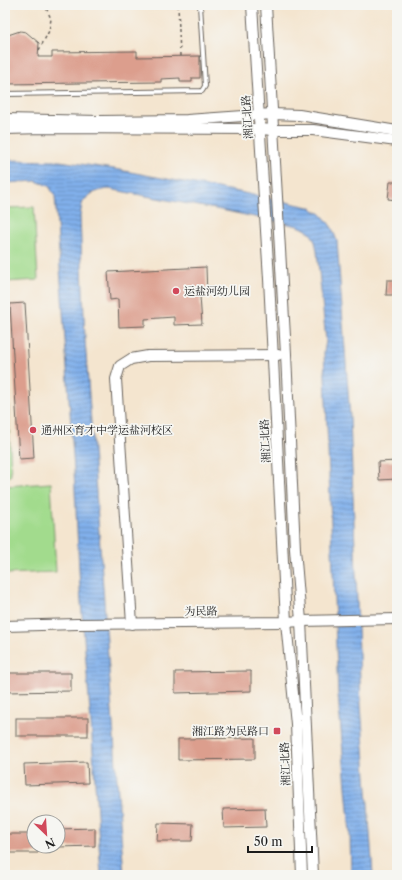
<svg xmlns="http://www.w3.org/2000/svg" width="402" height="880" viewBox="0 0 402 880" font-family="'Libre Caslon Text','Noto Serif SC',serif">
<defs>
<pattern id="water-rules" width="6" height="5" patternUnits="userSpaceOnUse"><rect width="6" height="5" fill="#81b0eb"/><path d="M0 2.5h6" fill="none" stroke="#698ebe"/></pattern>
</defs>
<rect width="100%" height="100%" fill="#f6f6f2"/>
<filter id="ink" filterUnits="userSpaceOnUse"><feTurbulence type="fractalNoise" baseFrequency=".025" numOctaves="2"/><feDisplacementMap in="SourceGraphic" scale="8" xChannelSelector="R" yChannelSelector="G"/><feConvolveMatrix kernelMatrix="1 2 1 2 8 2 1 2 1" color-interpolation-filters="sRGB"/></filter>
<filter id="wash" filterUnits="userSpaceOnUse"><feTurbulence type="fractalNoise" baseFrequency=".012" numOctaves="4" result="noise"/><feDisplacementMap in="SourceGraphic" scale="16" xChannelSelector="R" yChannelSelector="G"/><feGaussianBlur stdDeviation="0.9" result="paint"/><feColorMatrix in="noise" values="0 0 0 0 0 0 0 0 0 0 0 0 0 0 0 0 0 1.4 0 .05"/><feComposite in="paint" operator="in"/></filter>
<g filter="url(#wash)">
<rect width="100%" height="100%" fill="#f4e5cf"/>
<g fill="#a2db8d" stroke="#5f7c54">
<polygon points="34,207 38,280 5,282 5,208"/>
<polygon points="5,321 11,475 5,480"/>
<polygon points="51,483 56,572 5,574 5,486"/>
</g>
<path fill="url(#water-rules)" stroke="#4e6684" d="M5 160 60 161 114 169 172 180 234 191 309 207 321 214 327 221 332 228 337 241 350 417 361 705 373 875H351L350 833 338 695 324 352 326 341 317 251C315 238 312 231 298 226L226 211 109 189C99 190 89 193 83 202 81 206 81 212 80 216L85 340 124 875H101L92 736 80 589 74 470 55 196 49 186 36 181 5 183Z"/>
<g id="blocks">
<g fill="#dc9e8d">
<polygon points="20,31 26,32 39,43 38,57 52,57 52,52 137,51 137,57 200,56 200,78 192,78 192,82 180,82 180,78 161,79 161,82 5,84 5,36"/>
<polygon points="390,182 397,182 397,200 388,199"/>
<polygon points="206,267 207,296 200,296 202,324 174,325 174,317 145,319 145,326 119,327 118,299 110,300 108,272"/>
<polygon points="387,280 397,280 397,295 386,295"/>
<polygon points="25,303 34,458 19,459 10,304"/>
<polygon points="397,461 397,479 379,480 378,462"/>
<polygon points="251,671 251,691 175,693 175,672"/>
<polygon points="5,673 71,673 71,691 5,692"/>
<rect x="16" y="718" width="72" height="18"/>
<polygon points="255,738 255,759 178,760 178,739"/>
<polygon points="87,762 88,783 25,785 24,764"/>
<polygon points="265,808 266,827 224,828 223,809"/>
<polygon points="158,823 193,824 192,841 157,841"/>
<polygon points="95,828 95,846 58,847 58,829"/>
<polygon points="5,834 34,834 34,846 38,846 38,853 5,853"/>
</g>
</g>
</g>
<g filter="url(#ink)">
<use href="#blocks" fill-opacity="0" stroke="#68625b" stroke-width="1"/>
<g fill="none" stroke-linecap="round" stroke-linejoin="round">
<g stroke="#68625b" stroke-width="6">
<polyline id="service" points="5,94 202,91 205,86 200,5"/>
</g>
<g stroke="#68625b" stroke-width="12">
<g id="tertiary">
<polyline points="252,5 269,279 286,622 296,724 302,875"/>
<polyline points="266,5 286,354 295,549 301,621 313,875"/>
<polyline points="5,119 99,121 187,120 272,114 299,115 397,131"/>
<polyline points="5,129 44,128 260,129 273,130 313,130 397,141"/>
<polyline points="132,624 116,379 120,366 131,359 148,356 278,355"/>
<polyline points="5,626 77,624 286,622 301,621 397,619"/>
</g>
</g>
<g stroke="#68625b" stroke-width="1.5" stroke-dasharray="3 3" stroke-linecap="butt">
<polyline points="178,5 180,56"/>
<polyline points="39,50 49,31 51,19 45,5"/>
</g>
<use href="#service" stroke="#fff" stroke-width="4"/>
<use href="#tertiary" stroke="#fff" stroke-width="10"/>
</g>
</g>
<g fill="#d1495b" stroke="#f6f6f2" stroke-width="1.5">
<circle cx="176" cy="291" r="4"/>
<circle cx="33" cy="430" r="4"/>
<rect x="273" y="727" width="8" height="8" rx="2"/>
</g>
<g text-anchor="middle" stroke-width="3.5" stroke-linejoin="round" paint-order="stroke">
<g font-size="11" fill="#1c1c1c" stroke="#f6f6f2">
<text transform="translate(247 117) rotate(-94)" y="4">湘江北路</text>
<text transform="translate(265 441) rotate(-93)" y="4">湘江北路</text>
<text transform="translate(201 611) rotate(-1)" y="4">为民路</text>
<text transform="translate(285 764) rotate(-92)" y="4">湘江北路</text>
</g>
<g font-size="11" fill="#1c1c1c" stroke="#f6f6f2" text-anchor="start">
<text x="184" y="295">运盐河幼儿园</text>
<text x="41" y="434">通州区育才中学运盐河校区</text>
<text x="269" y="735" text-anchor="end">湘江路为民路口</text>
</g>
</g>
<rect width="402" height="880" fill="none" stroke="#f6f6f2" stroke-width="20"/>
<g transform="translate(46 834) rotate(155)"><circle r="19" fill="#f6f6f2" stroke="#9f9f9c"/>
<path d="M0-3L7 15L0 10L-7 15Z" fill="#d1495b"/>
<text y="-6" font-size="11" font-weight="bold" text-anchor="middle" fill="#1c1c1c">N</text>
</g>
<path d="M248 846v6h64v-6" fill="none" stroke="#1c1c1c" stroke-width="2"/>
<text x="254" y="846" font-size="12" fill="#1c1c1c" stroke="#f6f6f2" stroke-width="3" paint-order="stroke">50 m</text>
</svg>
